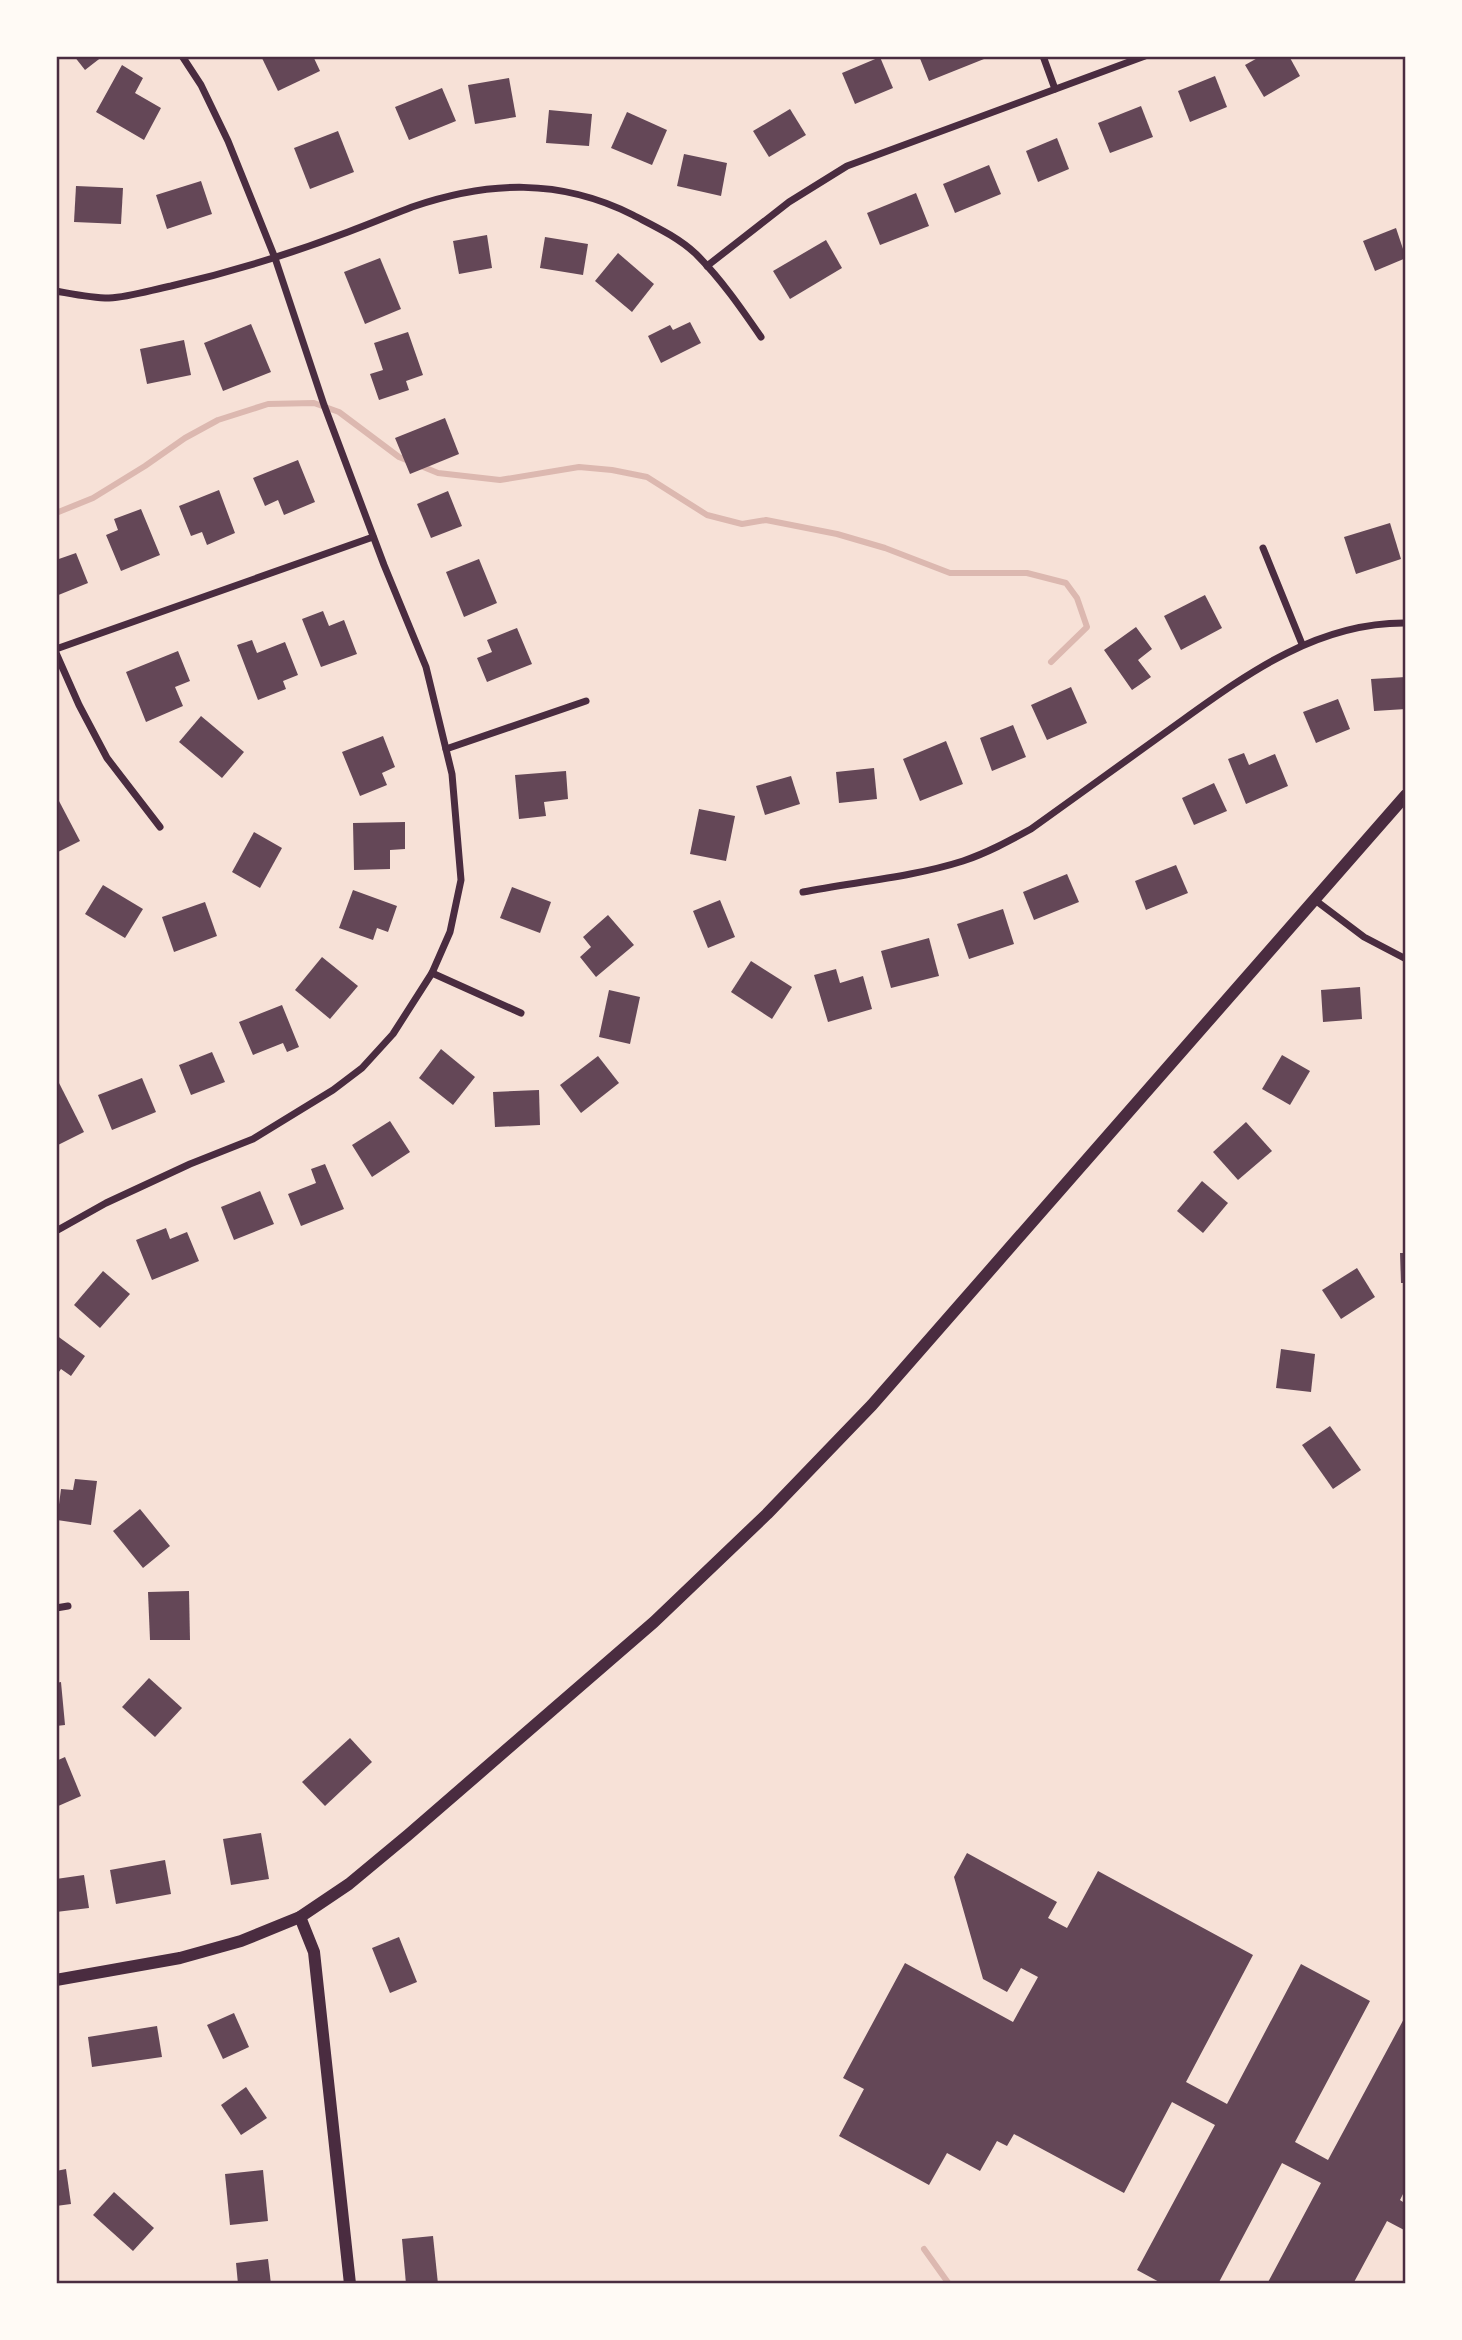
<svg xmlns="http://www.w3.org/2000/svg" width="1462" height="2340" viewBox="0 0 1462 2340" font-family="Bitter,serif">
<rect width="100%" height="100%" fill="#f7e1d7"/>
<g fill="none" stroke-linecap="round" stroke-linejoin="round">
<g stroke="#dcb8b0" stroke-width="6">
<polyline points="56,513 93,498 145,466 185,438 218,420 268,404 314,403 339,412 399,457 438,473 500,480 579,467 612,470 647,477 707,515 742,524 766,520 837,534 885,548 950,573 1027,573 1066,583 1077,598 1087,627 1051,662"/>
<polyline points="924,2249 949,2284"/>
</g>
</g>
<g fill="#644757">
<polygon points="74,56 103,56 85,70"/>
<polygon points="261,56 313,56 320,71 278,91"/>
<polygon points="919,56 983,56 984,59 929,81"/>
<polygon points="1261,56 1289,56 1300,76 1264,97 1245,65"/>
<polygon points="880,57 893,88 855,104 842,73"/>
<polygon points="122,65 143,78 135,93 161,108 144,140 96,112"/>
<polygon points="1215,76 1227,107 1190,122 1178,91"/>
<polygon points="509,78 516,117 475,124 468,85"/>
<polygon points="442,88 456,121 409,140 395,107"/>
<polygon points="1141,106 1153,137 1110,153 1098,123"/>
<polygon points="790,109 806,135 769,157 753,131"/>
<polygon points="549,110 592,114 589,146 546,143"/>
<polygon points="627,112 667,130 652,165 611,148"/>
<polygon points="338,131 354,172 310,189 294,148"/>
<polygon points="1057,138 1069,169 1038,182 1026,151"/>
<polygon points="684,154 727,163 721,196 677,186"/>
<polygon points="989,165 1001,194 955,213 943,184"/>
<polygon points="201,181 212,214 167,229 156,195"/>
<polygon points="76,186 123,188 121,224 74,222"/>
<polygon points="916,193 929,226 880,245 867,213"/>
<polygon points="1396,228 1406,258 1375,271 1363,241"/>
<polygon points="487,235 492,268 459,274 453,241"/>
<polygon points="545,237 588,244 583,275 540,268"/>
<polygon points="826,240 842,268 790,299 773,271"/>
<polygon points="618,253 654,284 632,312 595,281"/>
<polygon points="380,258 401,309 365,324 344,272"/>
<polygon points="690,322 701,343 661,363 648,336 670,325 673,330"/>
<polygon points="251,324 271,372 223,391 204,343"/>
<polygon points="408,332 423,375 406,381 409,390 379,400 370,374 383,370 374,343"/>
<polygon points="184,340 191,375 147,384 140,349"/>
<polygon points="445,418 459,454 410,474 395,438"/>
<polygon points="298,460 315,502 284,515 278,500 265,506 253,478"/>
<polygon points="219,490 235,533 207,545 202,532 191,536 179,506"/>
<polygon points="448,491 462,526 431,538 417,504"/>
<polygon points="141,509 160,555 121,571 106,535 118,530 114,519"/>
<polygon points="1390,523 1401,559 1356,574 1344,537"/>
<polygon points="76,553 88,583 56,596 56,560"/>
<polygon points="479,559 497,603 464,617 446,572"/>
<polygon points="1205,595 1222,628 1181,650 1164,616"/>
<polygon points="323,611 329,626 344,620 357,654 321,667 302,619"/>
<polygon points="1136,627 1152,649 1138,660 1151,677 1132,690 1104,650"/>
<polygon points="517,628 532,664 487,682 477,658 492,652 487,640"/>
<polygon points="252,640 257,653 285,642 298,675 283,681 286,689 258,700 237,645"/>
<polygon points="178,651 190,681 175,687 183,706 146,722 126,672"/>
<polygon points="1406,677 1406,709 1374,711 1371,679"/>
<polygon points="1071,687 1087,723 1047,740 1031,705"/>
<polygon points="1338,699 1350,729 1316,743 1303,712"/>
<polygon points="201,716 244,752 222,778 179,742"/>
<polygon points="1013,725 1026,757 992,771 980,738"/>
<polygon points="383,736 395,767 382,773 387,785 360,796 342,752"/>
<polygon points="946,741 963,784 920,801 903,759"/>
<polygon points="1244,753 1249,765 1275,754 1288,786 1246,804 1228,759"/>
<polygon points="874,768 877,799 839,803 836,772"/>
<polygon points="566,771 568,799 544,802 546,816 519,819 515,775"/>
<polygon points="791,776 800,804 765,815 756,786"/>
<polygon points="1214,783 1227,811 1194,825 1182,798"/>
<polygon points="59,801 80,841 56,853 56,802"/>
<polygon points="699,809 735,816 726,861 690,854"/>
<polygon points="405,822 405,849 390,850 390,869 354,870 353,823"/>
<polygon points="254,832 282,848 260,888 232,872"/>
<polygon points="1176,865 1188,893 1146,910 1135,881"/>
<polygon points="1067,874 1079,902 1034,920 1023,892"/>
<polygon points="103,885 143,909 125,938 85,914"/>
<polygon points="512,887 551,902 540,933 500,918"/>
<polygon points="353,890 397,906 388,932 377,928 373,940 339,928"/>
<polygon points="720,900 735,937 708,948 693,911"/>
<polygon points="205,902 217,936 174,952 162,917"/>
<polygon points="1003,909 1014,944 969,959 957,924"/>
<polygon points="608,915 634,945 596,977 580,957 591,947 583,937"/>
<polygon points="929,938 939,976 891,988 881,951"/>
<polygon points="322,957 358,986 330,1019 295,990"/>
<polygon points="751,961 792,987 772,1019 731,992"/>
<polygon points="836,969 840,983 863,976 872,1009 828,1022 814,975"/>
<polygon points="1360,987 1362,1019 1323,1022 1321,990"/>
<polygon points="609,990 640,997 630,1044 599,1037"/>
<polygon points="282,1005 299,1047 287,1052 283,1043 253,1055 239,1022"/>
<polygon points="441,1049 475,1077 453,1105 419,1078"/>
<polygon points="212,1052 225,1082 191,1095 179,1065"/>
<polygon points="1282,1055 1310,1071 1290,1105 1262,1089"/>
<polygon points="598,1056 619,1083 581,1113 560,1085"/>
<polygon points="142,1078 156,1112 112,1130 98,1095"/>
<polygon points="58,1081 84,1132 56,1146 56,1083"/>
<polygon points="539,1090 540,1125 495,1127 493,1092"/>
<polygon points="390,1121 410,1152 372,1177 352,1145"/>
<polygon points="1246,1122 1272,1151 1238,1180 1213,1152"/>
<polygon points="325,1164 344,1209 301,1226 288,1194 316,1183 311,1169"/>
<polygon points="1202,1181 1228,1203 1203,1233 1177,1211"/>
<polygon points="260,1191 274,1224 234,1240 221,1207"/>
<polygon points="166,1228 170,1239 187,1232 199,1261 152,1280 136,1240"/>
<polygon points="1400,1253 1406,1253 1406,1283 1401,1283"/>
<polygon points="1357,1268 1375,1297 1341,1319 1322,1290"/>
<polygon points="103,1271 130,1294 100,1328 74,1305"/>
<polygon points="56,1335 85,1356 71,1376 61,1369 56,1376"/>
<polygon points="1281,1349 1315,1354 1311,1392 1276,1388"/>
<polygon points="1330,1426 1361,1470 1333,1489 1302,1445"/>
<polygon points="75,1479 97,1481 91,1525 57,1520 61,1489 73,1490"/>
<polygon points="140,1509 170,1546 143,1568 113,1531"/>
<polygon points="189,1591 190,1640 150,1640 148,1592"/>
<polygon points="149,1678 182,1708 155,1737 122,1707"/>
<polygon points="61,1682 65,1725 56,1726 56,1683"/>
<polygon points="350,1738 372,1762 325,1806 302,1782"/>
<polygon points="65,1757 81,1796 56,1807 56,1761"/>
<polygon points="261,1833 269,1879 231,1885 223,1839"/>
<polygon points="967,1853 1057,1902 1048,1918 1067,1928 1098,1871 1253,1955 1186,2082 1227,2104 1301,1964 1370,2001 1295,2142 1328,2160 1406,2015 1406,2188 1400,2200 1406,2204 1406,2231 1387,2221 1353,2284 1267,2284 1321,2183 1282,2163 1218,2284 1163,2284 1137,2270 1215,2125 1172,2102 1124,2193 1014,2134 1007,2146 997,2141 980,2171 947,2153 929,2185 839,2136 864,2089 843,2078 905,1963 1013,2022 1038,1977 1021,1968 1007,1992 983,1979 954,1877"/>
<polygon points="165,1860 171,1894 116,1904 110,1870"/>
<polygon points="84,1875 89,1908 56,1912 56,1879"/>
<polygon points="399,1937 417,1982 390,1993 372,1948"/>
<polygon points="234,2013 249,2047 223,2059 207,2025"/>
<polygon points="157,2026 162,2057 92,2067 88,2037"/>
<polygon points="246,2087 267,2118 241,2135 221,2105"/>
<polygon points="66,2169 71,2204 56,2206 56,2171"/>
<polygon points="263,2170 268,2221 230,2225 225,2174"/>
<polygon points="114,2192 154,2228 133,2251 93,2215"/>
<polygon points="433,2236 438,2284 406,2284 402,2239"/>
<polygon points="268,2259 271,2284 238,2284 236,2263"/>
</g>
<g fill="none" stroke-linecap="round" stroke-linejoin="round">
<g stroke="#4a2c40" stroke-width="7">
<polyline points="1043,56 1055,89"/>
<polyline points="707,266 789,202 847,166 1145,56"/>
<path d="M56 291C73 294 91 298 109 298 130 297 151 290 171 286 231 272 290 254 348 232 370 224 391 215 412 207 488 181 560 178 633 215 654 226 678 237 696 254 721 279 741 308 761 337"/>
<polyline points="1263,548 1302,644"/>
<polyline points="56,649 373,537"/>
<polyline points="56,653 79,705 107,758 160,827"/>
<polyline points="446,749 586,701"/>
<path d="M803 892C855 882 913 877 963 861 987 853 1009 841 1031 829 1076 797 1121 764 1166 732 1239 680 1312 622 1406 623"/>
<polyline points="1315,900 1364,937 1406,959"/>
<polyline points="432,973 521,1013"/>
<polyline points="56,1231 106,1203 190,1164 253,1139 333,1090 362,1068 393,1034 432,973 450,932 461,880 452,774 426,667 384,565 324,405 275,258 228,141 201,85 182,56"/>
<polyline points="56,1608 68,1606"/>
</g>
<g stroke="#4a2c40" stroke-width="12">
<polyline points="300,1917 314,1952 350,2284"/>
<polyline points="56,1980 180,1958 241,1941 300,1917 349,1884 408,1835 654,1622 767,1514 872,1405 1406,795"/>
</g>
</g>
<rect width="1462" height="2340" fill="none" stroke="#fffaf5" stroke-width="116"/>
<rect x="58" y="58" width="1346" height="2224" fill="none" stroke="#4a2c40" stroke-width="2.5"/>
</svg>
